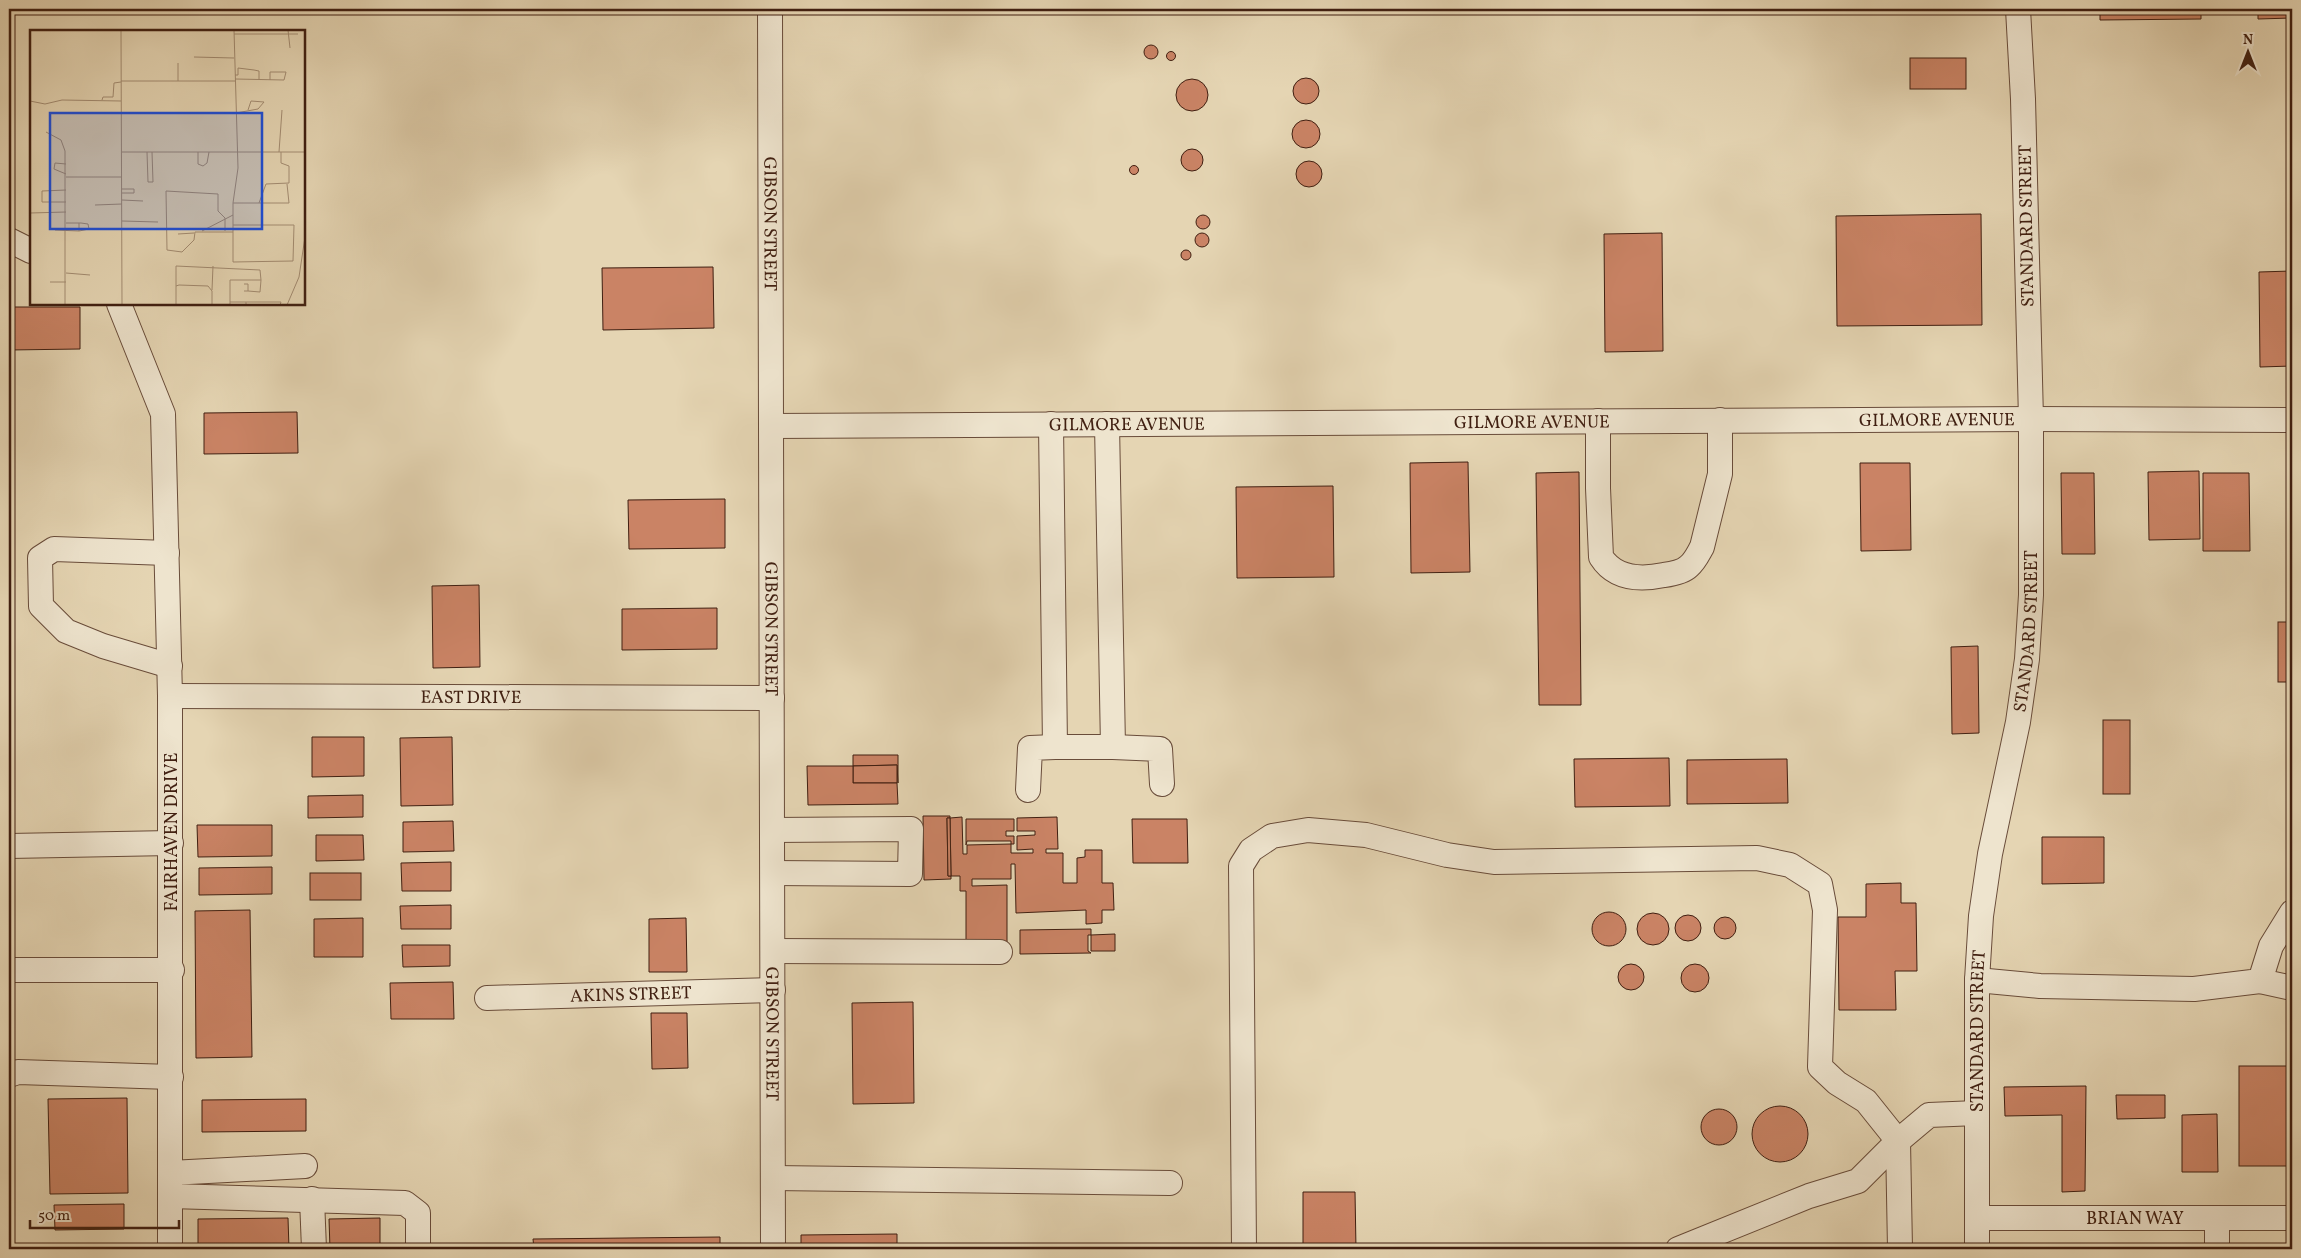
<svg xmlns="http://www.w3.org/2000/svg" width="2301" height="1258" viewBox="0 0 2301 1258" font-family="Vollkorn,serif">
<rect width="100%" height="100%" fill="#e5d5b3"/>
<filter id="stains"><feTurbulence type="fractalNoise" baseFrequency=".004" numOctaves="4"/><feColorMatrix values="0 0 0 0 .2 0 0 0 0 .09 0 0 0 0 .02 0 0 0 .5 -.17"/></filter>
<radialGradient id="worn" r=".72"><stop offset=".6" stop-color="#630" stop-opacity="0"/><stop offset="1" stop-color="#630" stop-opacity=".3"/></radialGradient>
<g fill="#ca8365" stroke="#401f11">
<polygon points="947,9 1008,9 1008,14 948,14"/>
<polygon points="2100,9 2201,9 2201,19 2100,20"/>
<polygon points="2258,9 2292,9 2292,18 2258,19"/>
<circle cx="1151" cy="52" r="7"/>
<circle cx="1171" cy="56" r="4.5"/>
<rect x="1910" y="58" width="56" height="31"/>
<circle cx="1306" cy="91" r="13"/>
<circle cx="1192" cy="95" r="16"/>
<circle cx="1306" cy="134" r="14"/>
<circle cx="1192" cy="160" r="11"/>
<circle cx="1309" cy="174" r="13"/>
<circle cx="1134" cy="170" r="4.5"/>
<polygon points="1981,214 1982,325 1837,326 1836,216"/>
<circle cx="1203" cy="222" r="7"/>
<polygon points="1662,233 1663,351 1605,352 1604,234"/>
<circle cx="1202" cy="240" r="7"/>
<circle cx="1186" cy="255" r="5"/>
<polygon points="713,267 714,328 603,330 602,268"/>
<polygon points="2292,271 2292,366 2260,367 2259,272"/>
<polygon points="9,307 80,307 80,349 9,350"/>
<polygon points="297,412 298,453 204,454 204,413"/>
<polygon points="1468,462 1470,572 1411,573 1410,463"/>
<polygon points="1860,463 1910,463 1911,550 1861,551"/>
<polygon points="2199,471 2200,539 2149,540 2148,472"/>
<polygon points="1579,472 1581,705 1539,705 1536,473"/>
<polygon points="2061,473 2094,473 2095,554 2062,554"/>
<polygon points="2203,473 2249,473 2250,551 2203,551"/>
<polygon points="1333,486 1334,577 1237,578 1236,487"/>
<polygon points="725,499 725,548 629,549 628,500"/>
<polygon points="479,585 480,667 433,668 432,586"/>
<polygon points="717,608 717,649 622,650 622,609"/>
<rect x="2278" y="622" width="14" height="60"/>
<polygon points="1978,646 1979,733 1952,734 1951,647"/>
<rect x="2103" y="720" width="27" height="74"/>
<polygon points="312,737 364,737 364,776 312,777"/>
<polygon points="452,737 453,805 401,806 400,738"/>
<polygon points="853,755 898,755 898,783 897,765 853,766"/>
<polygon points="1669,758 1670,806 1575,807 1574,759"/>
<polygon points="1787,759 1788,803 1687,804 1687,760"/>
<polygon points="897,765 897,783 853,783 853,766"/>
<polygon points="807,766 853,766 853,783 897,783 898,804 808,805"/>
<polygon points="363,795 363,817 308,818 308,796"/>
<polygon points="923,816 950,816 950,818 947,818 948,876 951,876 951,879 924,880"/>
<polygon points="962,817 963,854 967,854 967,845 1011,844 1011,853 1033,853 1033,849 1017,850 1017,836 1035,835 1035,831 1017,831 1017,818 1057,817 1058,849 1046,849 1046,853 1063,853 1063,883 1077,883 1077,858 1085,857 1085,850 1102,850 1102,883 1113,883 1114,910 1102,910 1102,923 1086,924 1086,910 1016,913 1015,864 1011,864 1011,879 972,879 972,886 1007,885 1007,944 966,945 966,891 960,891 960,876 951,876 950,818"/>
<polygon points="947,818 950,818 951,876 948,876"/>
<polygon points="966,819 1014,819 1014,831 1006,831 1006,836 1014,836 1014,844 1011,844 1011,841 967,841 966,845"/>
<polygon points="1132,819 1187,819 1188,863 1133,863"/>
<polygon points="453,821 454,851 403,852 403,822"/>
<polygon points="197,825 272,825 272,856 198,857"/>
<polygon points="316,835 363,835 364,860 316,861"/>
<polygon points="2042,837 2104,837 2104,883 2042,884"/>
<polygon points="451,862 451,891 402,891 401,863"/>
<polygon points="272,867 272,894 199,895 199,868"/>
<rect x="310" y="873" width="51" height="27"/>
<polygon points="1901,883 1901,903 1916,903 1917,971 1895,971 1896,1010 1839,1010 1838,917 1866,917 1866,884"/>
<polygon points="451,905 451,929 401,929 400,906"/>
<polygon points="250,910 252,1057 196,1058 195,911"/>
<circle cx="1609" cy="929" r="17"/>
<circle cx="1653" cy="929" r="16"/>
<circle cx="1688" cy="928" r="13"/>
<circle cx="1725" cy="928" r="11"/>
<polygon points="363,918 363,957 314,957 314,919"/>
<polygon points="686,918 687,972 649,972 649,919"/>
<polygon points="1091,929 1091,935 1088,935 1088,951 1091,953 1020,954 1020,930"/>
<polygon points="1115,934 1115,951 1091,951 1091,935"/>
<polygon points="402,945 450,945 450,966 403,967"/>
<circle cx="1631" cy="977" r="13"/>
<circle cx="1695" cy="978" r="14"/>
<polygon points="453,982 454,1019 391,1019 390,983"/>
<polygon points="913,1002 914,1103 853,1104 852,1003"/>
<polygon points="651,1013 687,1013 688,1068 652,1069"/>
<rect x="2239" y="1066" width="53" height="100"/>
<polygon points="2086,1086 2085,1191 2062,1192 2062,1115 2005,1116 2004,1087"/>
<polygon points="2116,1095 2165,1095 2165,1118 2117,1119"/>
<polygon points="127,1098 128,1193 50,1194 48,1099"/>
<polygon points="306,1099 306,1131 202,1132 202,1100"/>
<circle cx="1780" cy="1134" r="28"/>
<circle cx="1719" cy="1127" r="18"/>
<polygon points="2217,1114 2218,1172 2182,1172 2182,1115"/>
<polygon points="1303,1192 1355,1192 1356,1249 1303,1249"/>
<polygon points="124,1204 124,1229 55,1230 54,1205"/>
<polygon points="288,1218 289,1249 198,1249 198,1219"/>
<polygon points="380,1218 380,1249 330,1249 329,1219"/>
<polygon points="897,1234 897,1249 801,1249 801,1235"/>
<polygon points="720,1237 720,1249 534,1249 533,1239"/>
</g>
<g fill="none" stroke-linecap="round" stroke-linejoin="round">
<g stroke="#694c3a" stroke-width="26">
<g id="minor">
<path id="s1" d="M770 9 773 1249"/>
<polyline points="9,240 31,251"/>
<polyline points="119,304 163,414 170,696 170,1249"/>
<path d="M1598 421V488L1601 557C1615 579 1640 580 1664 575 1672 574 1683 572 1689 566 1695 561 1698 554 1702 547L1720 474V420"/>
<polyline points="1051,424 1055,747 1113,747 1107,424"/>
<path id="s2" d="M772 426 2031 419 2292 420"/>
<polyline points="167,553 54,549 40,558 41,606 66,631 103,646 170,666"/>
<path id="s3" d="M170 696 772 698"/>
<polyline points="1113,747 1160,749 1162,784"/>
<polyline points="1028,790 1030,748 1055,747"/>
<polyline points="9,846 171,843"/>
<polyline points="773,873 910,874 911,829 773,830"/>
<polyline points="773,951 1000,952"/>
<polyline points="9,970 172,970"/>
<polyline points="1977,980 2040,986 2194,989 2260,981 2271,946 2292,912"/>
<polyline points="2260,981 2292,988"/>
<path id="s4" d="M487 998 773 990"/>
<polyline points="9,1075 18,1072 171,1077"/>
<polyline points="170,1173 305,1166"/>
<polyline points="773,1178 1170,1183"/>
<polyline points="170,1196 405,1203 418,1213 418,1249"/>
<polyline points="312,1199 314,1249"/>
<path id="s5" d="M1977 1218H2292"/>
<polyline points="2217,1218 2217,1249"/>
<polyline points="1244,1249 1241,866 1251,850 1272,836 1308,830 1366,835 1447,855 1494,862 1757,858 1790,865 1820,884 1825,910 1820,1067 1837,1083 1866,1101 1898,1141 1900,1249"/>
<polyline points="1678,1249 1809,1196 1858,1181 1898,1141 1929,1115 1977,1113"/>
<path id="s6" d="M1977 1249V980L1981 916 1990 854 2018 722 2027 659 2031 595V419L2023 99 2018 9"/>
</g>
</g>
<use href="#minor" stroke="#eee4ce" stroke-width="24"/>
</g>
<g text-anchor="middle" stroke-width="5" stroke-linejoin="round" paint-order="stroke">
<g font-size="18" fill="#401f11" stroke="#eee4ce">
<text dy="6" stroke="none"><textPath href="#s1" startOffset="215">GIBSON STREET</textPath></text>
<text transform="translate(2026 226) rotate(-91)" y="6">STANDARD STREET</text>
<text dy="6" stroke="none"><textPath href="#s2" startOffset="1165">GILMORE AVENUE</textPath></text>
<text dy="6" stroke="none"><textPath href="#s2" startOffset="760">GILMORE AVENUE</textPath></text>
<text dy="6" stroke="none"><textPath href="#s2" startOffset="355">GILMORE AVENUE</textPath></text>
<text dy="6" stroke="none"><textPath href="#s1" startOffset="620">GIBSON STREET</textPath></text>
<text dy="6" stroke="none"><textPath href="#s6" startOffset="622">STANDARD STREET</textPath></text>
<text dy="6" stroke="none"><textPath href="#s3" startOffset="301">EAST DRIVE</textPath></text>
<text transform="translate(171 832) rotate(-90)" y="6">FAIRHAVEN DRIVE</text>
<text dy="6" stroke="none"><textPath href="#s4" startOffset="144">AKINS STREET</textPath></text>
<text dy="6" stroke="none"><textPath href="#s6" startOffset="218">STANDARD STREET</textPath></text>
<text dy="6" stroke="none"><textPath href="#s1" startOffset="1025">GIBSON STREET</textPath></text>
<text dy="6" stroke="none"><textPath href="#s5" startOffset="158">BRIAN WAY</textPath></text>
</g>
</g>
<g transform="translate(30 30)">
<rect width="275" height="275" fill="#e5d5b3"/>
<path fill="none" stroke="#a38c72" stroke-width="1" d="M91 0 92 275M258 0 260 18M204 4H268M164 27 204 28M148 33V51M205 45H208V38L224 40 229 41V49M205 49 254 50 256 42H240V50M91 51H205M72 70 73 67H83L84 53 91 52M0 71 15 74 32 70 91 71M206 83 228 79 234 72 221 71 218 80M16 102 31 110 35 121V275M92 122H275M117 122 118 152H123L122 122M168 122V134L173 136 177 133 179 122M249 122 252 80M36 134 25 133 24 139 36 144M36 147H92M92 159H104V163H92M92 170 113 171M36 172H12V161L36 160M203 173H229L236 154 259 153V136L251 133V122M229 173H259L257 154M65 175 92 174M0 183 36 182M92 191 128 192M36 193H51L58 194 59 199 49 201V193M203 195H264L263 231 203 232V173L208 138 204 0M25 200 49 201M172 201 203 185M195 201V188L188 181V164L136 161 137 220 152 222 164 210 165 202H203M148 204 164 203M36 243 60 245M20 252H36M214 254H218V261H214M146 256V236L230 240 231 250H200V275M182 260 183 236M218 261 230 262 231 250M200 272H216M146 275V256L149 255 178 256 182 261V275M216 275V272H251L250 275M257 275 269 247 275 207"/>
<path fill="#1d4ed8" fill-opacity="0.15" stroke="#1d4ed8" stroke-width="2.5" d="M20 83H232V199H20Z"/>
<rect width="275" height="275" fill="none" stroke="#401f11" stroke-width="2.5"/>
</g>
<rect width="2301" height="1258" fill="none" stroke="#e5d5b3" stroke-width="30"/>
<rect x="10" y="10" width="2281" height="1238" fill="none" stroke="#401f11" stroke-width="2.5"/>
<rect x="15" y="15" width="2271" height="1228" fill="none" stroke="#401f11"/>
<g transform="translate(2248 52)" stroke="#eee4ce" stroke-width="4" paint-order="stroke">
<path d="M0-4L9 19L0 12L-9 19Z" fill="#401f11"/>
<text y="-8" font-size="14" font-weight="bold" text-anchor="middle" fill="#401f11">N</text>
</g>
<path d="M30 1220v8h149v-8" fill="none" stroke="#401f11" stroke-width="2.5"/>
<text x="38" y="1220" font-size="15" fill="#401f11" stroke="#eee4ce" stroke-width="4" paint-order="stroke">50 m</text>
<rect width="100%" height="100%" filter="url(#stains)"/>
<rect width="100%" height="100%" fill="url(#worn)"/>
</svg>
